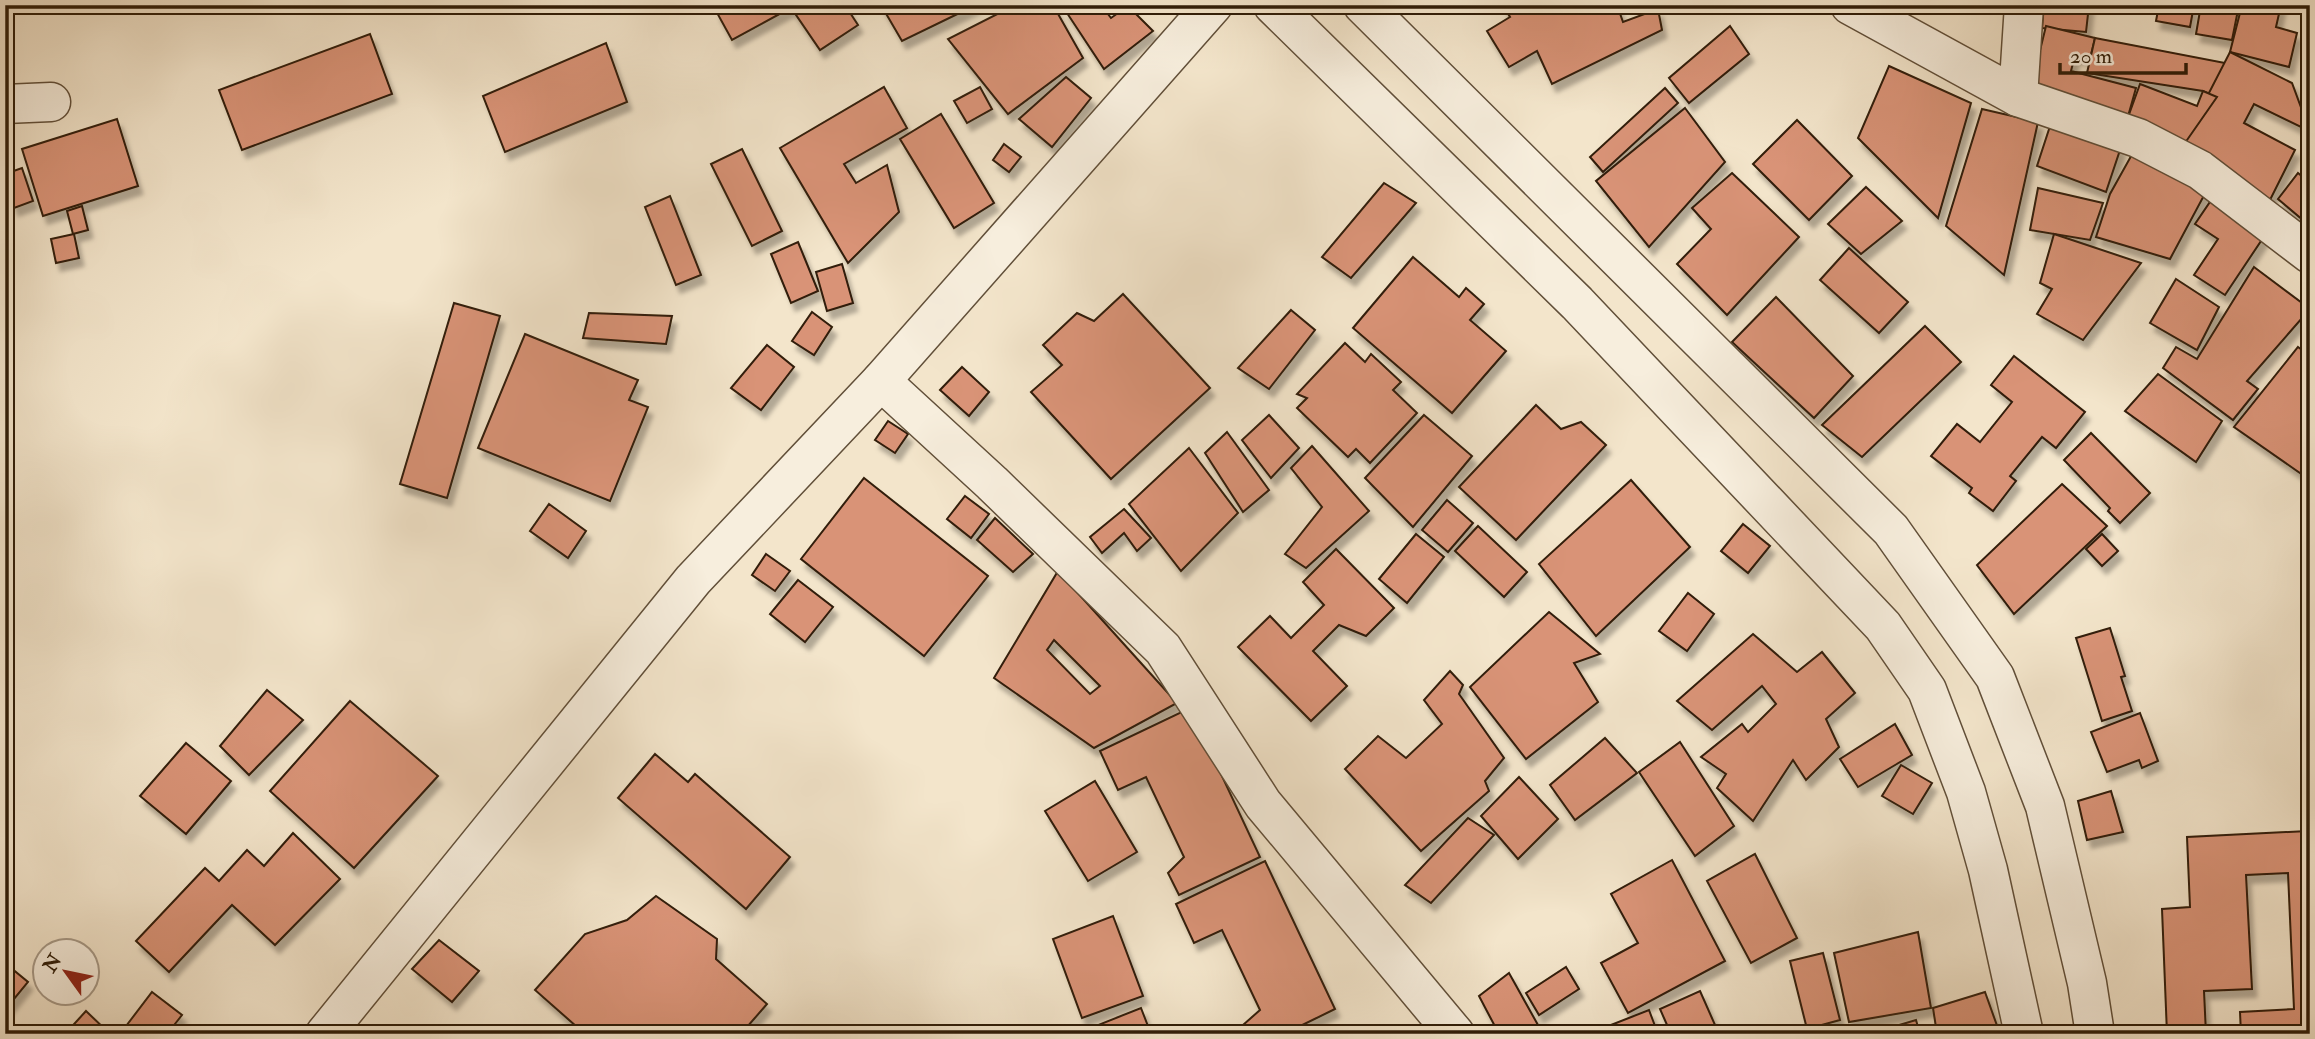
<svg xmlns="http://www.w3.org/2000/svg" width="2315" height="1039" viewBox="0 0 2315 1039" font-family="'IM FELL Double Pica',serif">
<defs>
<filter id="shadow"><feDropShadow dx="4.5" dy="8" stdDeviation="2" flood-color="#0004"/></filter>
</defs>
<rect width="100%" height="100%" fill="#f3e5cb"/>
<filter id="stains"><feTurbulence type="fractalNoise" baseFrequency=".00286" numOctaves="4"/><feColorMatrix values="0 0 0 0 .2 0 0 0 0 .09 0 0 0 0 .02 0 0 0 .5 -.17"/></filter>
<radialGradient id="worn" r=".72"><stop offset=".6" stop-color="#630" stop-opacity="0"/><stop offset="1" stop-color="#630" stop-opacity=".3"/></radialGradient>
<g fill="#d99377" stroke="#301d08" stroke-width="2" fill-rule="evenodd" filter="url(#shadow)">
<polygon points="727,5 796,5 732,40 716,11"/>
<polygon points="799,5 845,5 858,25 820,50 792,9"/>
<polygon points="881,5 976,5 902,41"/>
<polygon points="1015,5 1053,5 1083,58 1008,114 948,39"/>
<polygon points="1070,5 1101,5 1111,18 1128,6 1153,31 1104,69 1065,10"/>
<polygon points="1503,5 1617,5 1623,22 1658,9 1662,30 1552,84 1537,51 1509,67 1487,31 1510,17"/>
<polygon points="2044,5 2089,5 2086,32 2042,28"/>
<polygon points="2159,5 2194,5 2190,27 2156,21"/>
<polygon points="2201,5 2239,5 2232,40 2196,34"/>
<polygon points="2242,5 2281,5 2276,27 2297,33 2289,67 2230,52"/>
<polygon points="1730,26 1749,54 1689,103 1669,78"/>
<polygon points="2046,26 2095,38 2090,59 2075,55 2071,71 2136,88 2127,120 2029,95"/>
<polygon points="370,34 392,94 242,150 219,90"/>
<polygon points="2095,38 2225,63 2217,97 2203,91 2087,73"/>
<polygon points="606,43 627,102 505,152 483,96"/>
<polygon points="2230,52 2292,83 2306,121 2303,128 2254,104 2244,123 2295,150 2270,200 2178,153"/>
<polygon points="1889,66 1971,103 1938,218 1858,138"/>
<polygon points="1066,77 1091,98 1052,147 1019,119"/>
<polygon points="2140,84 2197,106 2203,91 2217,97 2178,153 2127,120"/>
<polygon points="884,87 907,128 844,164 856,183 887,165 899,212 848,263 780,148"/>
<polygon points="980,87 992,109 967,123 954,101"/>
<polygon points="1665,88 1678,103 1603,172 1590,157"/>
<polygon points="1685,108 1725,162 1649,247 1596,181"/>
<polygon points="1982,109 2038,122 2004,275 1946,226"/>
<polygon points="941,114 994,203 954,228 900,139"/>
<polygon points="117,119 138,186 43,216 22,149"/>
<polygon points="1797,120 1852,176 1809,220 1753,164"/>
<polygon points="2052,120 2121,147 2106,192 2037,166"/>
<polygon points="1004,144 1021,157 1009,172 993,160"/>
<polygon points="742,149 782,231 752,246 711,164"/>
<polygon points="2135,149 2208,188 2170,259 2096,237 2110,194"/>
<polygon points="22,168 33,201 14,208 5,183 5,174"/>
<polygon points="1732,173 1799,237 1727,315 1677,264 1711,229 1692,208"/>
<polygon points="2298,173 2310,183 2310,226 2278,199"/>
<polygon points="1384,183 1416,203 1351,278 1322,257"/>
<polygon points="1866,187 1902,221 1861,254 1828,224"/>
<polygon points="2038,188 2103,203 2090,240 2030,230"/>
<polygon points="670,196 701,275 676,285 645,207"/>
<polygon points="2214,196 2267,232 2225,295 2194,275 2218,239 2195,224"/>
<polygon points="82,206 88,230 73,234 67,211"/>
<polygon points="74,234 79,258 56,263 51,239"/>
<polygon points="2054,234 2141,263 2083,340 2037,314 2052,289 2040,283"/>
<polygon points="798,242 818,291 791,303 771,254"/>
<polygon points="1849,248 1908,302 1879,333 1820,280"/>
<polygon points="1413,257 1459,297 1466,288 1484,304 1470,320 1506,351 1452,413 1353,328"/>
<polygon points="842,264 853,303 827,311 816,272"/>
<polygon points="2254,267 2310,309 2247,381 2258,389 2233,420 2163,368 2176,347 2197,359"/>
<polygon points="2176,279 2219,307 2197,350 2150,323"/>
<polygon points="1123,294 1210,388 1111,479 1031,392 1062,365 1043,345 1077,313 1094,321"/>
<polygon points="1776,297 1853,376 1814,418 1732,342"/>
<polygon points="454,303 500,316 447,498 400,484"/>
<polygon points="1291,310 1315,330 1269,389 1238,368"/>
<polygon points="812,312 832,327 814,355 792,341"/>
<polygon points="589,313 672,316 666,344 583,338"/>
<polygon points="1925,326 1961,362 1862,457 1822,425"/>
<polygon points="525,334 638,380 629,400 648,407 610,501 478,448"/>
<polygon points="1345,343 1365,362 1371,354 1401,382 1393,390 1417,413 1370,463 1356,449 1348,457 1297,408 1307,398 1297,394"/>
<polygon points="767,345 794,367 761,410 731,388"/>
<polygon points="2298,347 2310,356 2310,480 2234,427"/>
<polygon points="2014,356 2085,412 2056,448 2042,437 2010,476 2016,481 1993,511 1969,493 1972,488 1931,456 1957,424 1980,442 2012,402 1991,385"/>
<polygon points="962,367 989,392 969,416 940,390"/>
<polygon points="2158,374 2222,421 2196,462 2125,411"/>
<polygon points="1536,405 1561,429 1581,422 1606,445 1516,540 1459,487"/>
<polygon points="1269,415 1299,448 1271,478 1242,440"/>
<polygon points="1424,415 1472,456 1413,527 1365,478"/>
<polygon points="888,421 908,434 895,453 875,440"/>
<polygon points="1227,432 1269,490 1243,512 1205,453"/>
<polygon points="2091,433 2150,493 2120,523 2108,511 2110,508 2064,460"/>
<polygon points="1312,446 1369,511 1306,568 1285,554 1322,507 1291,468"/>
<polygon points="1189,448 1238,513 1181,571 1129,504"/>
<polygon points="864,478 988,576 924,656 801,559"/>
<polygon points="1631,480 1690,547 1596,636 1539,564"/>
<polygon points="2062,484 2107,526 2014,614 1977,565"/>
<polygon points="965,496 989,514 971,538 947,519"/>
<polygon points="1447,500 1473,523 1448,552 1422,530"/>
<polygon points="549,504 586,531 568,558 530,531"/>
<polygon points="1124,509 1151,538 1137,551 1124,533 1102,553 1090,537"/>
<polygon points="995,518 1033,554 1013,572 977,540"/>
<polygon points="1743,524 1770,546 1748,573 1721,551"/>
<polygon points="1478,526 1527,572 1504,597 1455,551"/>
<polygon points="1416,534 1444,557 1407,603 1379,579"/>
<polygon points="2102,534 2118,551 2102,566 2086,549"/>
<polygon points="1336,549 1394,608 1366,636 1339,625 1313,651 1347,686 1311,721 1238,647 1270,616 1291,638 1324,605 1303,582"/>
<polygon points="766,554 790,571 775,591 752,575"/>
<path d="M1058 571 1177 703 1094 748 994 678ZM1054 640 1100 686 1090 694 1047 650Z"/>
<polygon points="798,580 833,607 805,642 770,614"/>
<polygon points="1688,593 1714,614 1687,651 1659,631"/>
<polygon points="1549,612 1600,654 1574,663 1598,702 1526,759 1470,687"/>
<polygon points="2110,628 2125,676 2121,677 2132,711 2102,721 2076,638"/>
<polygon points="1753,634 1797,672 1822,652 1855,693 1826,719 1839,747 1806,780 1793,760 1753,821 1717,788 1726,774 1701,757 1742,724 1748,732 1776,704 1762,686 1712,730 1677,701"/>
<polygon points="1450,671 1463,685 1459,694 1504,758 1485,781 1489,791 1421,851 1345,769 1378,736 1406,758 1442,724 1424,700"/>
<polygon points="267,690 303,720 249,775 220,746"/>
<polygon points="350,701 438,776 354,868 270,791"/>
<polygon points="1190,708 1260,857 1179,895 1168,873 1184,857 1146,777 1118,790 1100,751"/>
<polygon points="2140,713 2158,761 2142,768 2139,760 2107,772 2091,732"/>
<polygon points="1895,724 1912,755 1858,787 1840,759"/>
<polygon points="1605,738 1637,773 1575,820 1550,785"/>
<polygon points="1680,742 1734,826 1695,856 1639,772"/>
<polygon points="186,743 231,781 186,834 140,796"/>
<polygon points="655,754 688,782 695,774 790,857 746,909 618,798"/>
<polygon points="1901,765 1932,783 1913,814 1882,796"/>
<polygon points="1519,777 1558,819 1518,859 1481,816"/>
<polygon points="1095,781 1137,852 1088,881 1045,811"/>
<polygon points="2111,791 2123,832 2087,840 2078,801"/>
<polygon points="1468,818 1494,835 1431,903 1405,885"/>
<polygon points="2308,831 2310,831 2310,1034 2241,1034 2240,1012 2294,1009 2288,873 2246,875 2252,989 2204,991 2206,1034 2167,1034 2162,909 2190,907 2187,837"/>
<polygon points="293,833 340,879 275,945 232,905 169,972 136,941 205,868 219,881 247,850 264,866"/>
<polygon points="1755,854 1797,938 1751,963 1707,881"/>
<polygon points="1672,860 1725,961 1628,1013 1601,963 1638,943 1611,894"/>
<polygon points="1265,861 1335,1009 1284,1034 1247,1034 1243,1025 1260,1010 1222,930 1194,943 1176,904"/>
<polygon points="656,896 717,939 716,959 767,1004 741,1034 585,1034 535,990 585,934 627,920"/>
<polygon points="1113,916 1143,996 1082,1018 1053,939"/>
<polygon points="1918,932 1931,1008 1849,1022 1834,953"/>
<polygon points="439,940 479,971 452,1002 412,969"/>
<polygon points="1823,953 1840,1020 1807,1029 1790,961"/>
<polygon points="5,963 28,982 5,1010"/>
<polygon points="1566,967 1579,989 1539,1015 1526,993"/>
<polygon points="1509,973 1543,1034 1499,1034 1479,996"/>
<polygon points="1700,991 1719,1034 1671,1034 1660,1009"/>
<polygon points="152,992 182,1015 167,1034 120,1034"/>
<polygon points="1985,992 2000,1034 1937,1034 1933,1008"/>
<polygon points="1141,1008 1151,1034 1089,1034 1088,1029"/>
<polygon points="1649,1010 1658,1034 1588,1034"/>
<polygon points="86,1011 110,1034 65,1034"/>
<polygon points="1916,1020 1920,1034 1890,1034 1889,1028"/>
</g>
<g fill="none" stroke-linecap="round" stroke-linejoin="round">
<g stroke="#614f39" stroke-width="41">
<g id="minor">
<polyline points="1273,5 1577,303 1883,626 1927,690 1966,792 1988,870 2024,1034"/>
<polyline points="1363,5 1891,530 1995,677 2045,806 2087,983 2095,1034"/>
<polyline points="1850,5 2018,97 2138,138 2200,170 2310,254"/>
<polyline points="2018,97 2024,5"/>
<polyline points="5,104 51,102"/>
<polyline points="881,381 992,483 1163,649 1263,804 1455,1034"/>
<polyline points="325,1034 693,580 881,381 1213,5"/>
</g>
</g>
<use href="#minor" stroke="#f7eedd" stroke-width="38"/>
</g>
<rect width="2315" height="1039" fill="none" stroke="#f3e5cb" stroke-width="28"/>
<rect x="7" y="7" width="2301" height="1025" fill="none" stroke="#301d08" stroke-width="3.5"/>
<rect x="14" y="14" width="2287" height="1011" fill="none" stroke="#301d08" stroke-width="2"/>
<g transform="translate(66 972) rotate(303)"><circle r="33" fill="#f7eedd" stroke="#a79a88" stroke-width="2"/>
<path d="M0-5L12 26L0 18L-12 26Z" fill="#8f2418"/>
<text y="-10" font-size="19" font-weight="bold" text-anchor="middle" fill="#301d08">N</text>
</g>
<path d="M2060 63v10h126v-10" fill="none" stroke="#301d08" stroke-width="3.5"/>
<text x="2070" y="63" font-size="21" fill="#301d08" stroke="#f7eedd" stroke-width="5" paint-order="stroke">20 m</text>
<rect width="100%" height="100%" filter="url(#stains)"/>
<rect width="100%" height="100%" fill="url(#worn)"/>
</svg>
